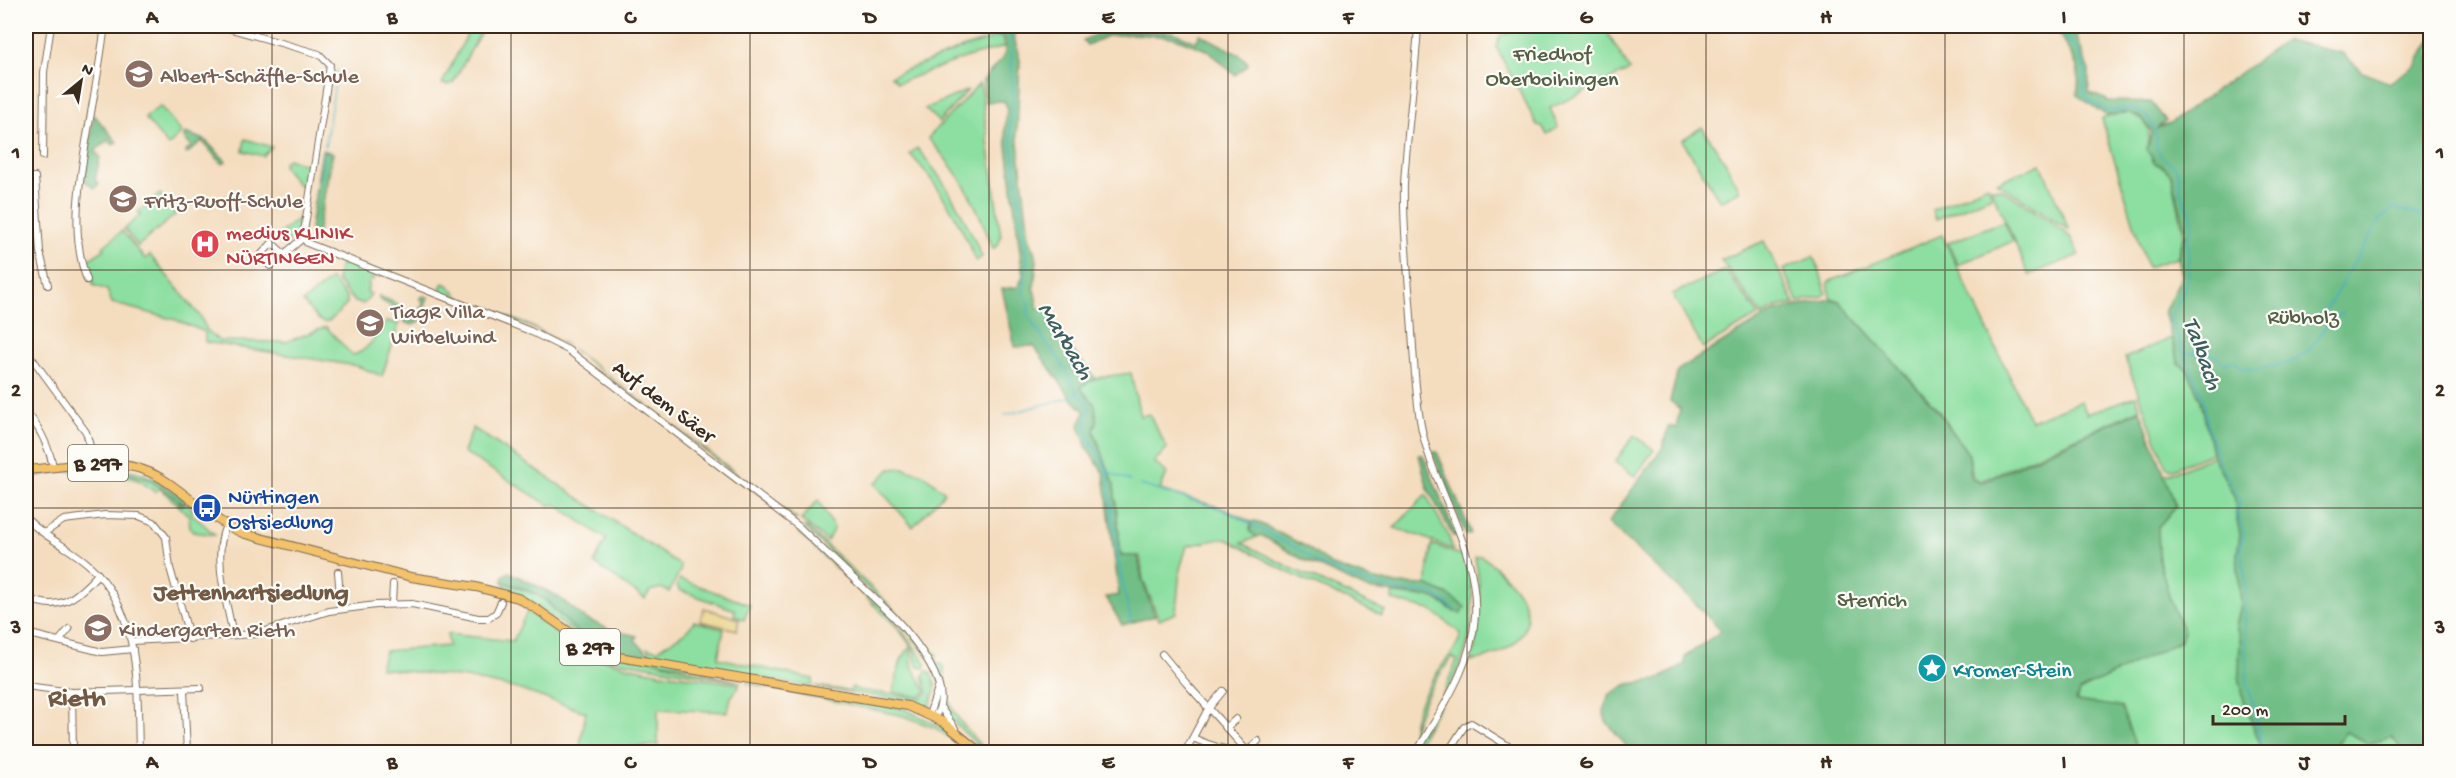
<svg xmlns="http://www.w3.org/2000/svg" width="2456" height="778" viewBox="0 0 2456 778" font-family="'Gochi Hand',sans-serif">
<rect width="100%" height="100%" fill="#fdfcf7"/>
<filter id="ink" filterUnits="userSpaceOnUse"><feTurbulence type="fractalNoise" baseFrequency=".0167" numOctaves="2"/><feDisplacementMap in="SourceGraphic" scale="12" xChannelSelector="R" yChannelSelector="G"/><feConvolveMatrix kernelMatrix="1 2 1 2 8 2 1 2 1" color-interpolation-filters="sRGB"/></filter>
<filter id="wash" filterUnits="userSpaceOnUse"><feTurbulence type="fractalNoise" baseFrequency=".008" numOctaves="4" result="noise"/><feDisplacementMap in="SourceGraphic" scale="24" xChannelSelector="R" yChannelSelector="G"/><feGaussianBlur stdDeviation="1.35" result="paint"/><feColorMatrix in="noise" values="0 0 0 0 0 0 0 0 0 0 0 0 0 0 0 0 0 1.4 0 .05"/><feComposite in="paint" operator="in"/></filter>
<g filter="url(#wash)">
<rect width="100%" height="100%" fill="#f4ddbf"/>
<g fill="#8cdfa0" stroke="#64845f" stroke-width="1.5" fill-rule="evenodd">
<polygon points="479,26 483,28 453,83 448,85 442,84 470,29 476,32"/>
<polygon points="1539,26 1603,26 1630,70 1550,108 1558,127 1547,135 1542,126 1537,125 1496,47 1500,36 1524,27 1540,28"/>
<polygon points="1001,36 1004,47 967,57 898,83 891,76 965,47"/>
<path d="M979 84 981 89 1001 237 998 245 993 249C975 200 962 176 928 138Z"/>
<polygon points="968,90 939,122 925,109"/>
<polygon points="160,106 182,133 168,146 145,118"/>
<polygon points="2120,113 2131,113 2144,121 2149,130 2147,149 2154,163 2163,167 2172,176 2184,235 2177,258 2147,267 2102,119"/>
<polygon points="1702,127 1725,162 1740,191 1720,201 1682,140"/>
<polygon points="245,139 272,147 263,156 243,151"/>
<path d="M917 148C946 181 965 217 982 257L976 261C960 221 940 186 910 154Z"/>
<polygon points="288,159 308,165 305,187 298,185 283,166 284,162"/>
<polygon points="2041,164 2069,230 1997,182"/>
<polygon points="1988,185 1992,196 1936,219 1932,210"/>
<polygon points="1991,188 2002,189 2060,228 2071,238 2079,255 2029,275"/>
<polygon points="160,194 176,214 138,246 124,229 141,215 138,212"/>
<polygon points="300,217 296,241 293,239 284,246 276,237"/>
<polygon points="2004,221 2013,241 1958,265 1948,243"/>
<path d="M122 231 145 259 150 255 200 316 207 330 219 341 286 342 326 327 352 355C367 353 379 332 387 321L399 324 382 376 357 366 205 342V332L176 320 112 303 107 290 93 285 92 275 85 262 105 249 103 247Z"/>
<polygon points="1942,235 2031,421 2081,401 2087,414 2136,396 2140,409 1981,481 1973,478 1969,455 1938,410 1839,301 1830,297 1828,282"/>
<polygon points="1764,241 1795,304 1775,307 1762,315 1721,260"/>
<polygon points="1813,257 1819,269 1826,293 1821,297 1798,302 1783,270"/>
<polygon points="344,260 376,272 373,280 370,279 367,292 371,294 364,304 355,302 337,281 338,271"/>
<polygon points="1725,270 1759,315 1703,348 1672,294"/>
<path d="M331 279 347 298V304C323 329 325 328 303 302Z"/>
<polygon points="443,283 448,285 460,298 528,325 568,346 531,327 442,293 440,288"/>
<polygon points="2171,338 2179,364 2187,369 2201,401 2212,453 2173,469 2166,467 2125,358"/>
<polygon points="571,348 797,519 795,520"/>
<polygon points="1131,373 1140,416 1149,414 1167,448 1154,462 1167,473 1160,490 1222,508 1251,522 1250,532 1257,537 1242,543 1291,568 1385,611 1382,616 1287,572 1225,538 1187,546 1180,569 1176,613 1159,620 1143,579 1140,556 1121,556 1114,485 1094,431 1097,421 1081,389 1081,386 1101,377"/>
<polygon points="473,428 680,565 681,569 669,592 661,588 650,591 645,599 594,563 606,539 555,504 550,506 463,452"/>
<polygon points="1634,435 1654,450 1635,476 1615,462"/>
<polygon points="2213,456 2235,499 2236,515 2240,534 2237,554 2241,605 2236,626 2240,638 2239,676 2244,701 2260,744 2258,752 2138,752 2131,737 2076,701 2079,691 2180,641 2183,632 2170,600 2159,560 2158,527 2176,506 2163,475 2183,469"/>
<polygon points="903,468 923,474 945,492 913,527 875,484 890,469"/>
<polygon points="107,470 137,475 150,480 184,504 175,502 159,488 155,492 140,481"/>
<polygon points="1426,495 1448,535 1453,550 1420,536 1394,528"/>
<polygon points="818,500 834,528 827,541 801,520"/>
<polygon points="177,504 189,505 193,510 191,513 215,535 193,532 190,527 189,516"/>
<polygon points="804,527 807,527 899,614 924,645 937,654 936,661 932,662 896,616"/>
<polygon points="799,531 891,616 926,663 925,668 918,667 912,647 897,627 799,533"/>
<path d="M1432 544 1465 557C1489 640 1450 684 1413 752H1405C1415 739 1411 724 1418 708 1423 695 1431 682 1439 670 1447 658 1458 648 1461 634L1433 611 1392 600 1393 594 1435 598 1454 612 1448 595 1426 585ZM1452 657 1457 660 1442 696 1421 732 1414 729C1421 701 1435 680 1452 657Z"/>
<path d="M1481 556C1492 562 1500 572 1509 581 1547 622 1520 653 1471 661 1482 626 1482 592 1475 557Z"/>
<polygon points="680,579 750,605 744,620 734,615 735,610 679,590 677,585"/>
<path d="M503 582 537 595 546 601 561 617 594 645C564 629 540 603 507 591Z"/>
<path d="M527 612C550 628 574 649 602 659 642 673 696 677 739 684V687L731 697 728 712 658 709V745L579 752 586 712 514 688 466 678 380 668 385 651 449 646 447 634 513 641Z"/>
<polygon points="539,613 578,642 741,682 608,659 581,647 538,616"/>
<path d="M694 621 724 629 718 658 813 679 812 687 653 660 647 648 658 650C670 639 687 636 694 621Z"/>
<polygon points="910,647 913,668 926,691 919,697 893,692 901,660"/>
<path d="M937 664H941L944 667C945 711 960 722 987 752H984L948 716 944 709 943 692 934 668Z"/>
<polygon points="927,671 931,673 936,687 930,706 927,707 887,698 818,688 816,686 850,691 852,687 858,690 921,698 928,692 923,676"/>
<polygon points="746,683 904,709 944,728 976,752 970,752 935,728 904,716"/>
<polygon points="2346,731 2367,744 2392,737 2404,752 2333,752"/>
</g>
<g fill="#71be86" stroke="#567452" stroke-width="1.5">
<path d="M993 26H1011L1020 60 1017 133 1029 236 1037 260 1034 289 1038 309H1049L1064 339 1096 379 1081 386V389L1095 404 1097 421 1094 431 1114 485 1121 556H1138L1142 580 1155 616 1122 625 1106 597 1119 595 1104 474 1086 446 1079 425 1085 412 1071 398 1034 346 1015 347 1002 289 1018 287 1023 276 1005 130 1007 107 1004 101 986 102 983 81C994 63 1011 61 1004 36L997 37Z"/>
<path d="M2056 26H2073L2089 71V92L2109 101 2151 102 2166 121 2156 129 2170 123 2286 40 2342 53 2363 72 2389 83 2415 66 2430 41V752H2404L2392 737 2367 744 2346 731 2333 752H2293L2276 747 2274 752H2258L2260 744 2244 701 2239 676 2240 638 2236 626 2241 605 2237 554 2240 534 2236 515 2235 499 2213 456 2201 401 2187 369 2179 364 2164 312 2182 275 2178 258 2186 233 2172 176 2163 166 2155 163 2147 149 2152 131C2140 112 2128 110 2107 116L2077 95C2084 59 2067 55 2056 26Z"/>
<polygon points="1121,31 1173,32 1196,42 1200,34 1240,55 1248,63 1247,66 1235,75 1209,51 1173,37 1134,34 1107,36 1087,45 1083,40 1095,35"/>
<polygon points="94,115 117,142 113,145 108,140 95,151 100,157 95,180 99,184 94,188 84,180"/>
<polygon points="185,133 205,140 226,161 222,164 202,141 187,154 185,152 191,147 184,138"/>
<polygon points="322,150 333,153 317,234 310,229"/>
<polygon points="379,296 398,304 410,320 418,319 423,302 420,298 423,296 428,297 420,321 413,325 406,323 394,308 379,299"/>
<polygon points="1831,299 1839,301 1937,410 1969,455 1971,479 1981,483 2140,410 2176,506 2158,527 2159,560 2170,600 2184,632 2180,641 2079,691 2076,701 2121,707 2138,752 1631,752 1606,721 1603,710 1610,694 1628,684 1657,680 1685,664 1685,657 1721,631 1692,600 1608,523 1663,447 1668,426 1676,428 1680,409 1670,401 1678,370 1774,311"/>
<polygon points="1432,452 1437,452 1471,533 1466,535"/>
<polygon points="1419,455 1423,455 1456,536 1453,536 1428,489"/>
<path d="M66 467C123 467 141 464 187 501L184 504 149 480 121 472 62 471 33 477 43 472Z"/>
<polygon points="1255,521 1305,546 1333,566 1371,579 1397,584 1426,585 1448,595 1465,607 1460,614 1435,598 1367,589 1300,558 1261,535 1257,537 1250,532 1251,522"/>
<path d="M509 572 557 596 586 619 611 630 637 636 635 640 650 656 649 660C631 656 610 654 595 645 575 634 562 615 546 601 535 591 517 587 503 582V576Z"/>
</g>
<polygon fill="#eeda9e" stroke="#94825e" stroke-width="1.5" points="704,608 739,619 737,630 700,621"/>
<g fill="none" stroke-linecap="round" stroke-linejoin="round">
<g stroke="#43afc1" stroke-width="1.5">
<polyline points="1005,26 1005,27"/>
<polyline points="2060,26 2063,35 2078,50 2086,73 2084,91 2089,100 2106,111 2133,109 2144,114 2151,122 2155,131 2157,148 2162,157 2175,166 2178,173 2181,194 2191,214 2193,225 2188,239 2189,272 2185,289 2170,319 2204,400 2208,428 2219,462 2240,500 2237,513 2244,533 2240,549 2245,573 2245,648 2248,687 2260,736 2261,752"/>
<polyline points="1009,33 1011,40 1013,96 1010,127 1027,261 1022,289 1028,303 1029,317 1043,339 1057,356 1077,391 1086,401 1090,408 1085,424 1090,440 1107,469 1120,572 1131,621"/>
<polyline points="325,146 337,71"/>
<polyline points="320,179 324,152"/>
<polyline points="2326,310 2380,219 2394,208 2430,218"/>
<polyline points="2326,314 2327,323"/>
<polyline points="2184,353 2208,352 2225,363 2234,360 2243,369 2257,369 2289,363 2302,356 2312,347 2327,324 2343,313"/>
<polyline points="1005,415 1068,398 1078,393"/>
<polyline points="1108,472 1130,481"/>
<polyline points="1140,485 1222,509 1298,549 1316,562 1346,576 1376,586 1402,591 1433,593 1455,610"/>
</g>
</g>
</g>
<g filter="url(#ink)">
<g fill="none" stroke-linecap="round" stroke-linejoin="round">
<g stroke="#7c6956" stroke-width="8">
<g id="minor">
<polyline points="221,26 319,54 330,65 303,238 270,266 260,256 272,243 284,254"/>
<polyline points="43,156 44,72 51,26"/>
<polyline points="26,177 35,177 40,252 48,285"/>
<path d="M303 238 307 243 530 331 568 350 798 526 893 616C912 636 958 690 934 717"/>
<path d="M87 280C67 227 83 162 92 107 97 80 101 53 105 26"/>
<polyline points="26,350 86,432 95,463"/>
<path d="M26 411C40 428 48 444 53 466"/>
<path d="M26 518C43 537 69 547 88 564 142 612 137 687 139 752"/>
<path d="M226 525C212 556 227 603 233 635"/>
<polyline points="44,533 64,520 105,515 139,516 154,522 166,537 170,568 190,639"/>
<polyline points="338,572 341,608"/>
<path d="M26 597C59 614 76 598 98 574"/>
<polyline points="392,604 393,584"/>
<polyline points="26,630 34,635 102,652 133,649"/>
<polyline points="59,641 69,629"/>
<polyline points="132,641 256,634 329,611 376,605 412,604 478,618 489,618 496,613 501,602"/>
<polyline points="1162,654 1186,683 1248,752"/>
<polyline points="26,686 72,692 201,688"/>
<polyline points="184,690 187,752"/>
<polyline points="72,692 73,752"/>
<polyline points="941,708 956,730"/>
<polyline points="929,715 938,688"/>
<polyline points="1226,728 1236,719"/>
<path d="M1193 738C1204 743 1235 755 1245 749"/>
<polyline points="1164,750 1170,752"/>
<polyline points="1185,752 1208,709 1223,691"/>
<polyline points="1247,752 1258,741"/>
<path d="M1417 752C1441 709 1472 667 1475 616 1479 545 1431 488 1420 420 1414 381 1413 342 1410 302 1407 263 1403 224 1404 184 1407 131 1415 79 1418 26"/>
<polyline points="1448,752 1464,727 1471,723 1518,752"/>
</g>
</g>
<g stroke="#7c6956" stroke-width="10">
<path id="major" d="M26 470C71 467 118 453 161 478 190 496 212 521 245 534L411 577 476 587 518 598 538 610 588 645 619 657 908 706 943 722 980 752"/>
</g>
<use href="#minor" stroke="#fff" stroke-width="6"/>
<use href="#major" stroke="#f3c26a" stroke-width="8"/>
</g>
</g>
<path fill="none" stroke="#3b2a1e" stroke-width="1.5" stroke-opacity="0.55" d="M272 26V752M511 26V752M750 26V752M989 26V752M1228 26V752M1467 26V752M1706 26V752M1945 26V752M2184 26V752M26 270H2430M26 508H2430"/>
<defs>
<g id="school-disc" transform="scale(1.5)"><circle r="9.5" fill="#8d6e63" stroke="#fdfcf7"/><path d="M0-5L7-2L0 1L-7-2ZM-4 1L0 2.5L4 1V4Q0 6-4 4Z" fill="#fff"/></g>
<g id="hospital-disc" transform="scale(1.5)"><circle r="9.5" fill="#e0444e" stroke="#fdfcf7"/><path d="M-5-5h3v3.5h4V-5h3V5h-3V1.5h-4V5h-3Z" fill="#fff"/></g>
<g id="bus-disc" transform="scale(1.5)"><circle r="9.5" fill="#1a4fb4" stroke="#fdfcf7"/><path d="M-5-6H5V4H4V6H2V4H-2V6H-4V4H-5ZM-3.5-4V0h7V-4ZM-3.5 1.2v1.5H-2V1.2ZM2 1.2v1.5H3.5V1.2Z" fill="#fff"/></g>
<g id="sight-disc" transform="scale(1.5)"><circle r="9.5" fill="#0f9aa8" stroke="#fdfcf7"/><path d="M0-6L1.8-2.2L6-1.7L2.9 1.2L3.7 5.4L0 3.3L-3.7 5.4L-2.9 1.2L-6-1.7L-1.8-2.2Z" fill="#fff"/></g>
</defs>
<g fill-rule="evenodd">
<use href="#school-disc" x="139" y="74"/>
<use href="#school-disc" x="123" y="199"/>
<use href="#hospital-disc" x="205" y="244"/>
<use href="#school-disc" x="370" y="323"/>
<use href="#bus-disc" x="207" y="508"/>
<use href="#school-disc" x="98" y="628"/>
<use href="#sight-disc" x="1932" y="668"/>
</g>
<g text-anchor="middle" stroke-width="4.5" stroke-linejoin="round" paint-order="stroke">
<g fill="#fdfcf7" stroke="#75695f" stroke-width="1.5">
<rect x="68" y="445" width="60" height="36" rx="4.5"/>
<rect x="560" y="629" width="60" height="36" rx="4.5"/>
</g>
<g font-size="21" font-weight="bold" fill="#3b2a1e">
<text x="98" y="470">B 297</text>
<text x="590" y="654">B 297</text>
</g>
<g font-size="22" fill="#536045" stroke="#fdfcf7">
<text x="1552" y="60">Friedhof<tspan x="1552" dy="25">Oberboihingen</tspan></text>
<text x="2303" y="323">Rübholz</text>
<text x="1872" y="606">Sterrich</text>
</g>
<g font-size="22" fill="#785e54" stroke="#fdfcf7" text-anchor="start">
<text x="160" y="82">Albert-Schäffle-Schule</text>
<text x="144" y="207">Fritz-Ruoff-Schule</text>
<text x="391" y="318">TiagR Villa<tspan x="391" dy="25">Wirbelwind</tspan></text>
<text x="119" y="636">Kindergarten Rieth</text>
</g>
<g font-size="22" fill="#be3a42" stroke="#fdfcf7" text-anchor="start">
<text x="226" y="239">medius KLINIK<tspan x="226" dy="25">NÜRTINGEN</tspan></text>
</g>
<g font-size="22" fill="#3b2a1e" stroke="#fdfcf7">
<text transform="translate(665 400) rotate(37)" y="8">Auf dem Säer</text>
</g>
<g font-size="22" fill="#164399" stroke="#fdfcf7" text-anchor="start">
<text x="228" y="503">Nürtingen<tspan x="228" dy="25">Ostsiedlung</tspan></text>
</g>
<g font-size="22" fill="#0d838f" stroke="#fdfcf7" text-anchor="start">
<text x="1953" y="676">Kromer-Stein</text>
</g>
<g font-size="24" font-style="italic" fill="#3e5f5f" stroke="#fdfcf7">
<text transform="translate(1067 340) rotate(59)" y="8">Marbach</text>
<text transform="translate(2204 353) rotate(70)" y="8">Talbach</text>
</g>
<g font-size="24" font-weight="bold" fill="#725943" stroke="#fdfcf7">
<text x="251" y="599">Jettenhartsiedlung</text>
</g>
<g font-size="26" font-weight="bold" fill="#725943" stroke="#fdfcf7">
<text x="77" y="705">Rieth</text>
</g>
</g>
<rect width="2456" height="778" fill="none" stroke="#fdfcf7" stroke-width="66"/>
<g transform="translate(81 81) rotate(30)" stroke="#fdfcf7" stroke-width="4.5" paint-order="stroke">
<path d="M0-4.5L10 22L0 15L-10 22Z" fill="#3b2a1e"/>
<text y="-9" font-size="16" font-weight="bold" text-anchor="middle" fill="#3b2a1e">N</text>
</g>
<path d="M2213 715v9h132v-9" fill="none" stroke="#3b2a1e" stroke-width="3"/>
<text x="2222" y="715" font-size="18" fill="#3b2a1e" stroke="#fdfcf7" stroke-width="4.5" paint-order="stroke">200 m</text>
<rect x="33" y="33" width="2390" height="712" fill="none" stroke="#3b2a1e" stroke-width="2"/>
<g font-size="20" text-anchor="middle" font-weight="bold" fill="#3b2a1e">
<text x="152" y="23">A</text>
<text x="392" y="23">B</text>
<text x="630" y="23">C</text>
<text x="870" y="23">D</text>
<text x="1108" y="23">E</text>
<text x="1348" y="23">F</text>
<text x="1586" y="23">G</text>
<text x="1826" y="23">H</text>
<text x="2064" y="23">I</text>
<text x="2304" y="23">J</text>
<text x="16" y="158">1</text>
<text x="2440" y="158">1</text>
<text x="16" y="396">2</text>
<text x="2440" y="396">2</text>
<text x="16" y="633">3</text>
<text x="2440" y="633">3</text>
<text x="152" y="768">A</text>
<text x="392" y="768">B</text>
<text x="630" y="768">C</text>
<text x="870" y="768">D</text>
<text x="1108" y="768">E</text>
<text x="1348" y="768">F</text>
<text x="1586" y="768">G</text>
<text x="1826" y="768">H</text>
<text x="2064" y="768">I</text>
<text x="2304" y="768">J</text>
</g>
</svg>
